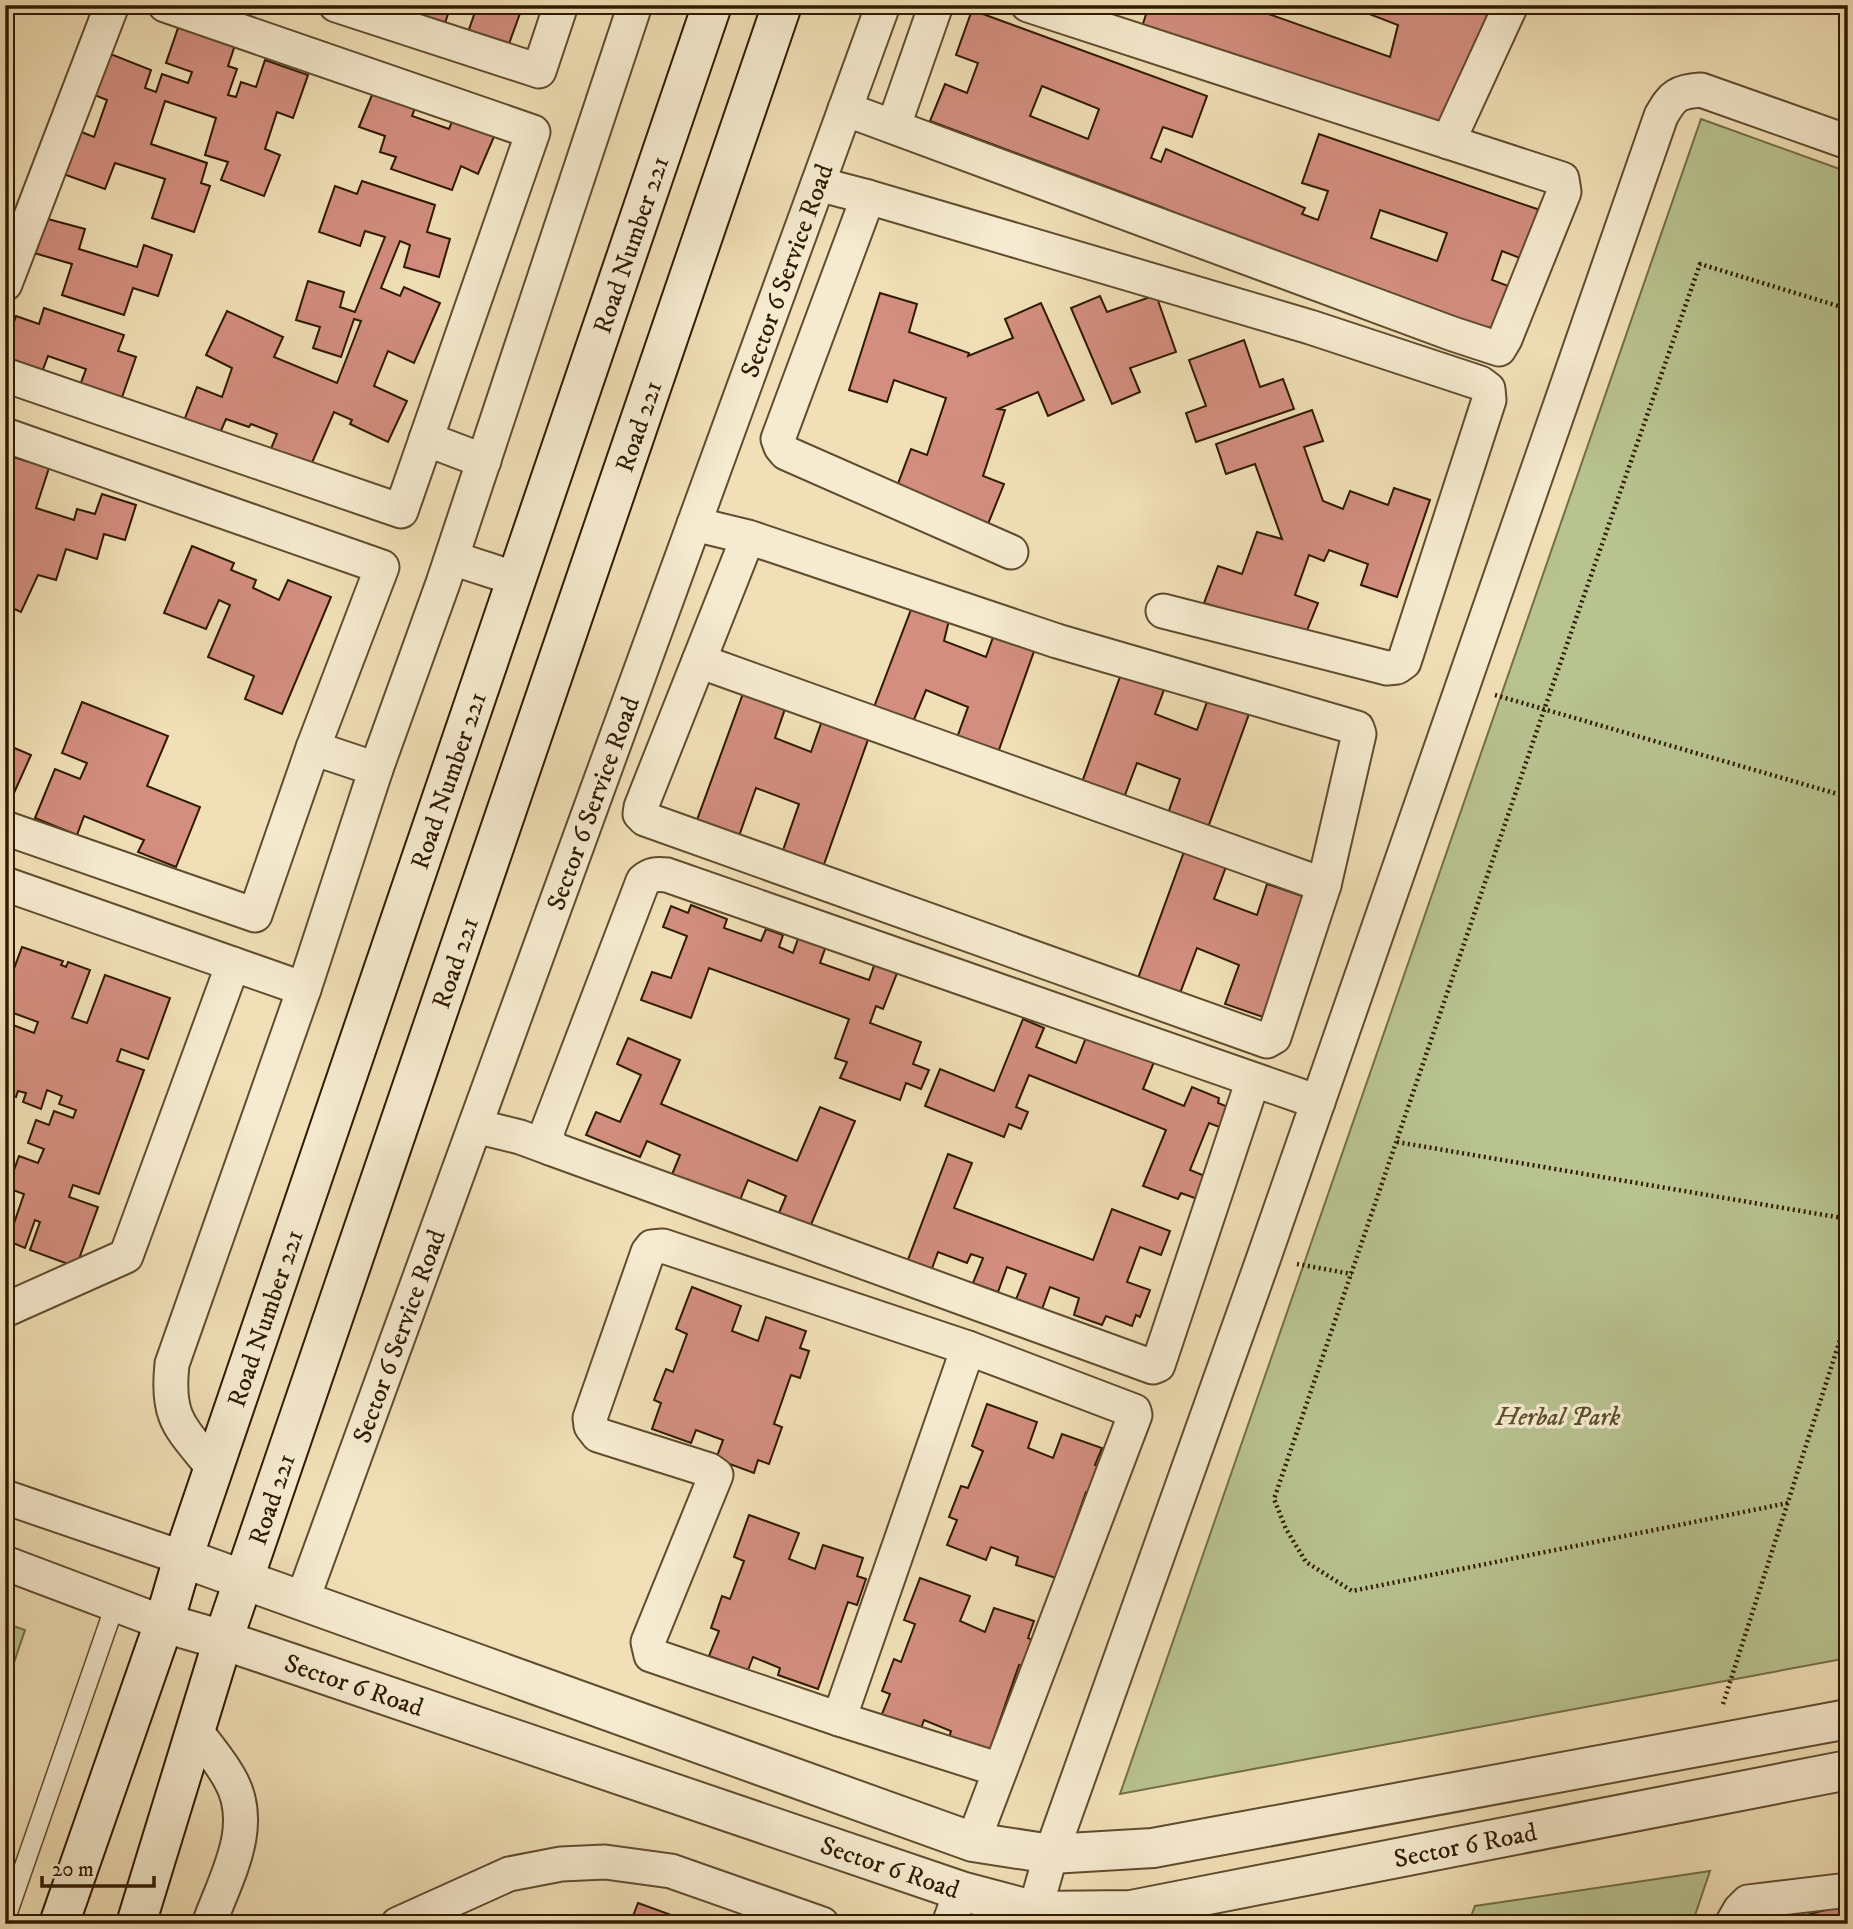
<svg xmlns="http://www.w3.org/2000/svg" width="1853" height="1929" viewBox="0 0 1853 1929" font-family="'IM FELL DW Pica',serif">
<rect width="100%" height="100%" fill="#f1e0b7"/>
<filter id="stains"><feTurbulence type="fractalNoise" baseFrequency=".00286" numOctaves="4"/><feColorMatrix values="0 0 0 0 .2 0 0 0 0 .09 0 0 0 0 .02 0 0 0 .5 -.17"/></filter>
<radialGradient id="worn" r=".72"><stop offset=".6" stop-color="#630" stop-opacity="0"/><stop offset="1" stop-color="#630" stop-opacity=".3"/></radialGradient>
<g fill="#b8c390" stroke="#746e48" stroke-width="2">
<polygon points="1701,119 1848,172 1848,1658 1120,1794"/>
<polygon points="5,1623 25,1630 5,1689"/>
<polygon points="1710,1871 1692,1924 1468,1924 1475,1906"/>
</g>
<g fill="#d38e7f" stroke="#301a00" stroke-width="2" fill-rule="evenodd">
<polygon points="402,5 451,5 444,26 400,11"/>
<polygon points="457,5 523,5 506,52 466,38 475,12"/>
<polygon points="1149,5 1243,5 1390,57 1398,25 1369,14 1372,5 1462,5 1490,16 1442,129 1140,33"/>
<path d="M972 10 1207 96 1192 137 1163 127 1151 158 1161 162 1166 149 1305 208 1302 214 1318 220 1328 191 1302 183 1319 134 1540 210 1525 260 1502 251 1492 280 1511 287 1498 329 1477 325 1277 258 1161 207 930 121 945 84 967 93 978 63 956 55ZM1042 86 1099 109 1088 139 1030 116ZM1380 210 1447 233 1437 261 1371 238Z"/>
<polygon points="179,25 235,45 228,66 237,69 228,95 236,97 241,82 256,87 265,60 308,75 293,118 277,112 265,149 280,155 264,196 221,180 228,162 205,155 216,118 165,101 151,144 207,163 201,183 210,186 194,232 152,218 165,179 115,163 105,189 63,174 79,131 94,137 107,100 92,94 108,53 151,70 145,88 156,92 162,74 188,83 192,72 166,63"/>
<polygon points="376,85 418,101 412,116 449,129 455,114 496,132 478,174 461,166 452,190 391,169 396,157 380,152 385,136 359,127"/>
<polygon points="362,181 435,205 427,232 450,239 439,277 404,267 410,245 400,241 381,288 400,296 404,287 440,303 414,363 388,351 374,386 407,401 388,442 350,424 352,420 334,412 308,472 268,456 277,434 251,424 249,427 226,419 217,440 182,426 197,387 222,397 232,368 206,355 227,311 283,337 274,357 337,383 361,321 354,319 341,357 313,348 320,327 296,320 308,281 344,292 340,307 355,312 385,237 365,231 360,246 319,232 335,186 357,194"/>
<polygon points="44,218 85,229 79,249 137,267 144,245 172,255 158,296 133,288 124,315 62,295 72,264 34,253"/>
<polygon points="880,293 917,304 909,332 969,353 968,356 1013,338 1005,319 1041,303 1084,400 1048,416 1038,392 998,409 1005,410 983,476 1004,484 988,524 896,489 911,449 927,455 946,398 894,380 887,402 849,390"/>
<polygon points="1156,295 1176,352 1130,368 1140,392 1112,404 1071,308 1100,296 1107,312"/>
<polygon points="44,308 124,335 118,351 136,357 120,403 79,388 86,369 48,356 42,372 5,359 5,348 16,316 39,324"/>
<polygon points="1244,340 1260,387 1283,379 1294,409 1196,442 1186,413 1206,406 1189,360"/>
<polygon points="1312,410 1323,441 1304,447 1323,501 1343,509 1350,491 1388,505 1394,488 1430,500 1397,597 1361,585 1368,564 1329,550 1324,561 1309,555 1295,595 1318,603 1306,633 1204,603 1218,566 1242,574 1257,532 1282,539 1255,464 1226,474 1216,444"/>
<polygon points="10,456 49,468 36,508 74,520 77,509 95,514 102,494 136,505 125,540 104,534 97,559 66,549 56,580 38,575 21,612 5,605 5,471"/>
<polygon points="192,546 234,563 231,570 256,580 253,588 279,600 288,580 331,597 282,714 245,699 254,676 208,657 230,605 219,600 206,629 164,613"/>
<polygon points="915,599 951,612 944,641 986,657 997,626 1038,640 995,761 954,746 968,707 926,690 909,732 871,715"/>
<polygon points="1125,663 1168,679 1155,714 1197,730 1208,699 1249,714 1206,833 1166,819 1180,779 1137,763 1119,811 1077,796"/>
<polygon points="745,688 787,703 775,738 811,752 824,715 871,731 822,870 781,856 799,804 756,788 739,836 697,820"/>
<polygon points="82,702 168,736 147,786 200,807 176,867 138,852 144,840 84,816 77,835 35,818 55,769 80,779 87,763 62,753"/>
<polygon points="5,744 31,755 5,813"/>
<polygon points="1185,849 1227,864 1214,899 1257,915 1267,884 1308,898 1266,1018 1225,1004 1239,965 1197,948 1179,996 1137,981"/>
<polygon points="691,905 727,919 724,928 761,941 766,929 783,935 779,947 793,953 799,936 826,946 820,963 869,980 876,960 899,968 883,1009 876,1006 870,1023 921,1042 913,1064 929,1070 921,1089 906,1083 900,1100 840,1078 847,1062 835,1058 849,1019 709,968 691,1018 641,1000 652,972 671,978 687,936 663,927 671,906 688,913"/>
<polygon points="22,947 63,961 61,965 66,967 68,962 90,970 72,1018 87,1023 105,975 170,998 148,1059 121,1049 117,1061 144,1070 99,1194 73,1185 69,1197 98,1207 76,1267 30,1250 40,1222 35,1220 25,1248 8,1241 24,1194 13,1190 5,1213 5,1170 13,1173 19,1156 38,1163 44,1149 28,1143 36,1120 49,1125 54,1111 73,1118 76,1110 59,1104 62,1096 47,1090 41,1109 23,1102 26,1093 18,1091 16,1097 5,1093 5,1022 34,1033 38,1022 5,1010 5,993"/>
<polygon points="1023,1019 1044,1028 1036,1047 1076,1063 1087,1035 1154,1062 1143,1089 1184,1106 1192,1087 1219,1098 1218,1103 1238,1111 1230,1131 1209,1123 1190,1170 1212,1179 1203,1201 1181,1193 1178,1199 1143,1186 1166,1130 1029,1075 1016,1107 1028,1112 1021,1129 1009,1124 1004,1137 925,1106 940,1069 994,1091"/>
<polygon points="628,1038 680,1060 661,1104 797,1161 820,1107 855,1121 807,1234 776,1220 786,1196 748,1180 738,1205 671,1177 680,1155 647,1141 640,1157 586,1135 596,1112 620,1122 641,1075 617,1064"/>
<polygon points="948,1154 972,1163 954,1208 1093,1260 1112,1209 1170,1231 1161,1255 1140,1247 1127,1282 1150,1290 1140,1317 1136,1315 1132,1326 1106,1316 1102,1325 1074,1315 1079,1298 1050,1287 1041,1312 1015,1302 1026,1274 1007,1267 998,1292 973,1283 983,1258 971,1254 967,1263 938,1252 930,1274 906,1265"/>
<polygon points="692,1287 741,1306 732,1331 758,1341 766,1317 806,1331 800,1348 809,1351 800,1378 791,1375 774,1424 782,1427 769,1464 758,1460 754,1473 716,1459 723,1440 696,1430 691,1443 652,1429 661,1403 654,1400 666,1369 673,1372 687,1334 676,1329"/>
<polygon points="987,1404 1037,1422 1028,1448 1053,1458 1062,1434 1102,1448 1095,1465 1104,1468 1095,1495 1086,1492 1056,1578 1016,1565 1018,1557 991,1547 986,1560 947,1545 957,1520 949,1517 961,1486 968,1488 983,1451 972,1446"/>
<polygon points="749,1515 799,1533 789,1559 815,1569 823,1545 863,1558 857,1576 866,1579 857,1605 848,1602 818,1689 778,1675 780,1668 753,1657 748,1670 709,1656 719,1631 711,1628 722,1596 730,1599 744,1561 734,1557"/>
<polygon points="920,1578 970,1596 960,1621 985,1632 994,1608 1034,1621 1028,1638 1037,1642 1028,1668 1019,1665 989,1752 949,1738 951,1731 924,1720 919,1734 880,1719 890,1694 882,1691 894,1659 901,1662 915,1624 904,1620"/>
<polygon points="638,1903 688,1921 687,1924 630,1924"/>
<polygon points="1848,1904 1848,1924 1772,1924"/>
</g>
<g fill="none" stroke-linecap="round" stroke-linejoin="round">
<g stroke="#604c2e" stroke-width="21">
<polyline id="service" points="5,1921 115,1605"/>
</g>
<g stroke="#604c2e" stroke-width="37">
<g id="minor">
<polyline points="336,5 539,71 561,5"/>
<polyline points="845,109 1453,334 1499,349 1505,339 1564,192 1562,179 1028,5"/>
<polyline points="894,125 936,5"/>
<polyline points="1448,142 1511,5"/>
<polyline points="818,184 868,197 1310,327 1480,383 1488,389 1489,400 1404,662 1397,667 1387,668 1163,611"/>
<polyline points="868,197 778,439 781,447 786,453 1011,552"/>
<polyline points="5,284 112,5"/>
<polyline points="5,375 401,511 533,132 165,5"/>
<polyline points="5,435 382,567 313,748 255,915 5,828"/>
<polyline points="426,439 484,461"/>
<polyline points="694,524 748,537 1057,641 1357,728 1359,734 1324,885 1274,1037 1267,1041 645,819 640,814 641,807 748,537"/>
<polyline points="452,558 517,579"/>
<polyline points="699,661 1324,885"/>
<polyline points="313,748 376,769"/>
<polyline points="5,884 304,989"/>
<path d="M1253 1080 1158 1365 1153 1367 550 1148 547 1132 643 881C651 874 657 874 667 875L1318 1102"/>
<polyline points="475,1126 520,1137 550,1148"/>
<polyline points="5,1310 126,1256 233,964"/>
<path d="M214 1469C181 1427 166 1420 172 1364L304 989 376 769 443 583 635 5"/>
<polyline points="5,1497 183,1558"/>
<polyline points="5,1563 164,1623"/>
<path id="s1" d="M302 1601 883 5"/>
<polyline points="839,1719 968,1348"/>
<path d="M195 1730C207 1746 221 1762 230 1779 257 1826 226 1877 209 1924"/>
<polyline points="973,1842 1135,1415 1134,1411 968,1348 663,1246 652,1247 648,1252 590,1418 591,1426 598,1435 709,1470 716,1475 648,1642 651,1655 839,1719 1000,1770"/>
<polyline points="398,1924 509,1874 561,1864 605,1862 671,1871 822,1924"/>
<polyline points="949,1924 961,1891"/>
<path d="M1031 1924 1051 1854 1264 1257 1661 116C1673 95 1677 92 1701 90L1848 142"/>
<polyline points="1732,1924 1740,1910 1748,1902 1848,1890"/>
</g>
</g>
<g stroke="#604c2e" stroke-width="42">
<g id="tertiary">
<polyline points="183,1558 973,1842 1051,1854 1153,1848 1848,1719"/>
<path id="s2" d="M164 1623 223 1640 961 1891 1036 1911 1131 1910 1848 1770"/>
</g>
</g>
<g stroke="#301a00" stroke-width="42">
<g id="secondary">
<path id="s3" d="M59 1924 164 1623 183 1558 712 5"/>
<path id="s4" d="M136 1924 223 1640 782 5"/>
</g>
</g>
<g stroke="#301a00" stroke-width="4.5" stroke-dasharray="2 3.5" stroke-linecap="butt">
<polyline points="1495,695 1848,797"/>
<polyline points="1397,1142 1848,1219"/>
<polyline points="1297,1264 1352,1274"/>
<polyline points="1788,1503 1352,1591 1306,1562 1286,1529 1274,1499 1544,710 1700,264 1848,309"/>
<polyline points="1723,1704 1848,1315"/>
</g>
<use href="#service" stroke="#f6ebd0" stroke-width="18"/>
<use href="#minor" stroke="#f6ebd0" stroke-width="33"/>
<use href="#tertiary" stroke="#f6ebd0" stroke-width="38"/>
<use href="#secondary" stroke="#f6ebd0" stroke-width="38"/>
</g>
<g text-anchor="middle" stroke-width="7" stroke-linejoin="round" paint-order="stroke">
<g font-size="26" fill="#301a00" stroke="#f6ebd0">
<text dy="9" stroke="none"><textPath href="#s3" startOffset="1774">Road Number 221</textPath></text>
<text dy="9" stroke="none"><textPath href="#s1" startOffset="1416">Sector 6 Service Road</textPath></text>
<text dy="9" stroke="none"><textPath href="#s4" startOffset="1580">Road 221</textPath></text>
<text dy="9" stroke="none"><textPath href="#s3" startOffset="1208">Road Number 221</textPath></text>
<text dy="9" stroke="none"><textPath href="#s1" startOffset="849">Sector 6 Service Road</textPath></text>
<text dy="9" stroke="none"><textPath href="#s4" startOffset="1013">Road 221</textPath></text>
<text dy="9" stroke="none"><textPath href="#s3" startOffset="640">Road Number 221</textPath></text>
<text dy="9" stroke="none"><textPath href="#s1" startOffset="282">Sector 6 Service Road</textPath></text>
<text dy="9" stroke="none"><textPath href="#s4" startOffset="446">Road 221</textPath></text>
<text dy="9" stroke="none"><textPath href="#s2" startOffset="200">Sector 6 Road</textPath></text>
<text dy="9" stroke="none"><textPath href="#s2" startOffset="1354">Sector 6 Road</textPath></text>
<text dy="9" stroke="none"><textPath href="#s2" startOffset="766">Sector 6 Road</textPath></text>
</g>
<g font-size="26" font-style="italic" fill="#594d2b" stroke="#f6ebd0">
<text x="1558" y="1425">Herbal Park</text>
</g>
</g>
<rect width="1853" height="1929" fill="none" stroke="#f1e0b7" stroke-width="28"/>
<rect x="7" y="7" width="1839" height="1915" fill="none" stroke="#301a00" stroke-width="3.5"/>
<rect x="14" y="14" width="1825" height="1901" fill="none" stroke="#301a00" stroke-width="2"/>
<path d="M42 1876v10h112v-10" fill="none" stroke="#301a00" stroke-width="3.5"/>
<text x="52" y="1876" font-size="21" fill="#301a00" stroke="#f6ebd0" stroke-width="5" paint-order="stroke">20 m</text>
<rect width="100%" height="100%" filter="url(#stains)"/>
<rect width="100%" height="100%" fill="url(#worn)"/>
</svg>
